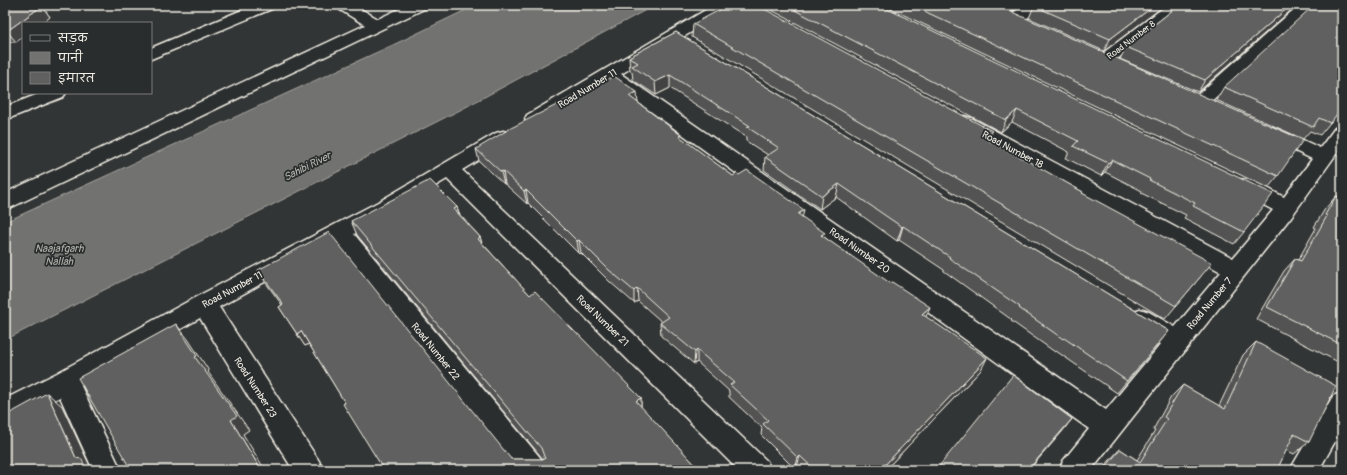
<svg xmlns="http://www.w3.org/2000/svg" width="1347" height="475" viewBox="0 0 1347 475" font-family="Pangolin,'Playpen Sans Deva',sans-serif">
<rect width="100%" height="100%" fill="#323535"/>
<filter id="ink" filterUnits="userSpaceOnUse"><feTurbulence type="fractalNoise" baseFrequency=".025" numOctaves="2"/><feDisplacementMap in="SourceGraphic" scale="8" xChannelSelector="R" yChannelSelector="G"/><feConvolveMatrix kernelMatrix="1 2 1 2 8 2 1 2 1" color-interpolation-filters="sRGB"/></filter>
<g filter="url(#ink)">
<polygon fill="#727370" stroke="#a6a5a0" points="476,5 655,5 464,108 5,340 5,222 395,44"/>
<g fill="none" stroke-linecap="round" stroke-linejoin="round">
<g stroke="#f4f1e8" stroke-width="3">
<g id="minor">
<polygon points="254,5 276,5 274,8 151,59 151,48"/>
<polygon points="335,5 354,5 378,19 407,5 428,5 426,8 12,207 5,209 5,193 365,25 337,8"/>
<path d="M714 5H734L732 8 621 74 1106 410 1161 344 1131 326 1128 319 1131 312 1140 309 1149 312 1175 327 1221 272 957 126 955 122 957 118 964 116 971 118 1233 258 1273 210 1235 190 1232 185 1235 180C1251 176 1269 190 1284 197L1312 159 1265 137 1262 133 1265 129 1272 127 1279 129 1320 148 1335 128 1342 126V146L1294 213 1091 470H1059L1063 461 1089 429 609 81 541 123 534 125 527 123 525 119 527 115Z"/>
<path d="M1025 5H1044L1042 8C1031 15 1021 25 1008 22L1006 19 1008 16Z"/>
<polygon points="1167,5 1185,5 1111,64 1105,65 1099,64 1096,60 1099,56"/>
<polygon points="1299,5 1316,5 1206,106 1200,108 1194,106 1191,102 1194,98"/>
<polygon points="41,93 66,93 63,97 5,120 5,107"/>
<polygon points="503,131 510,133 513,137 510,141 462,170 767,461 771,470 738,470 447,179 354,234 543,461 547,470 516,470 336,243 219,307 319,461 323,470 293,470 200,318 81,386 121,470 93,470 60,397 5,424 5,399 57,373 196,297 380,201 496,133"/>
<polygon points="1342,392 1342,429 1319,470 1290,470 1333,396"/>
</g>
</g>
<use href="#minor" fill="#2a2d2e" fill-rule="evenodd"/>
</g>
<g fill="#525352" stroke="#f4f1e8">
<polygon points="762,5 879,5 1244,232 1234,244 1184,218 1186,215 1141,193 1142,191 1105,172 1101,176 1066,158 1069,152 1012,122 1001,132"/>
<polygon points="883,5 996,5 1278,176 1268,188"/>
<polygon points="998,5 1023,5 1013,11"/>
<polygon points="1035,5 1165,5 1104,51 1029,18 1034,6"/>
<polygon points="1179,5 1297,5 1198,92 1120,59 1126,47"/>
<polygon points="42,6 50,17 16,42 5,42 5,7"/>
<polygon points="693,24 988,140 1083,192 1082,193 1201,276 1165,319 692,37"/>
<polygon points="676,32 1169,331 1117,393 1056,351 1055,352 1011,321 1012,320 944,271 944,270 899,240 897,241 836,197 820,209 764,170 765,157 768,155 746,141 746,137 670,88 656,95 633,80 632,72 630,71 629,57"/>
<polygon points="1224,87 1337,103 1342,108 1320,135 1310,131 1303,139 1216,100"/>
<polygon points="638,103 681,138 733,176 802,217 824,237 926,317 981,370 885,470 800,470 797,467 795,469 761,435 762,428 729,397 729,391 697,362 694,364 661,336 660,323 662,322 638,301 634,303 610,282 581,253 579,254 528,203 527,204 505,184 504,184 479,161 476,149"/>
<polygon points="1342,190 1342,364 1256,319 1284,271 1295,259 1298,260 1316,228 1314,227 1325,209 1336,196 1338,197"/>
<polygon points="457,207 460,215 480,237 482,243 530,295 577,334 641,398 641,407 700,470 384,470 345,403 309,344 305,346 279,307 282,305 266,283 258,270 511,459 543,459 357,235 351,221"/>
<polygon points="1256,342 1309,442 1294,454 1286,450 1277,470 1102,470 1109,461 1120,449 1137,460 1155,431 1153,430 1171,397 1183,385 1219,406 1243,355"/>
<polygon points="1342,463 1342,470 1338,470 1341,464"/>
</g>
<g fill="#424342" stroke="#f4f1e8">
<polygon points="1015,5 1023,5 1013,11"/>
<polygon points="1155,5 1165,5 1104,51 1110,39"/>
<polygon points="1291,5 1297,5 1198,92 1205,80"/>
<polygon points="42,6 50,17 43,23 23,23 23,37 16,42 7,31"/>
<polygon points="670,75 670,88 656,95 655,82"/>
<polygon points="637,92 638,105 629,96"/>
<polygon points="1017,110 1012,122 1001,132 1006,120"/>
<polygon points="992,131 987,145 984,138"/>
<polygon points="1112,160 1105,172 1101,176 1108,163"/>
<polygon points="503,171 505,184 504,184 501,172"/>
<polygon points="839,184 836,197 820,209 822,196"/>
<polygon points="526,190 528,203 527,204 524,191"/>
<polygon points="457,207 461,221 454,209"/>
<polygon points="804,210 801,223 798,214"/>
<polygon points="903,226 899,240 897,241 902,227"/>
<polygon points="480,237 484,251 478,239"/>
<polygon points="579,240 581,253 579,254 577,241"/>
<polygon points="637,288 638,301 634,303 634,291"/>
<polygon points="930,307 925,319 922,314"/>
<polygon points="176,324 188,339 209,371 208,372 249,430 243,434 265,470 261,470 231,420"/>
<polygon points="301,331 309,344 305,346 297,334"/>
<polygon points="697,350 697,362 694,364 695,352"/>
<polygon points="987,358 981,370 885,470 880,470"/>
<polygon points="47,393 62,406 89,464 96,470 86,470 76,458"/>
<polygon points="641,398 641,410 636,401"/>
<polygon points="1072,419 1062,432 1029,470 1028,470"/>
<polygon points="800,456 797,467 795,469 798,458"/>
</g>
<g fill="#5f605f" stroke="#f4f1e8">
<polygon points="7,5 34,5 42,6 7,31 5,30 5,7"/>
<polygon points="729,5 757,5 992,131 984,138 1026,160 1083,192 1082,193 1212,263 1176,306 693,24"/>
<polygon points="785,5 879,5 1273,194 1244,232 1193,206 1195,203 1149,180 1150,179 1112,160 1108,163 1073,146 1078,141 1017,110 1006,120"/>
<polygon points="911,5 996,5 1303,140 1278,176"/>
<polygon points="1035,5 1155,5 1110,39 1034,6"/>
<polygon points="1179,5 1291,5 1205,80 1126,47"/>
<polygon points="1314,5 1342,5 1342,97 1337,103 1342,105 1342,108 1330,123 1319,118 1313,127 1224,87"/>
<polygon points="676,32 1169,331 1127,381 1064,338 1063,339 1019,308 1020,307 949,258 950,257 903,226 902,227 839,184 822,196 765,157 779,148 747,127 750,126 670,75 655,82 632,66 638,63 629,57"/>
<polygon points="614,76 637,92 629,96 681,135 679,136 733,176 737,173 739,175 747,170 804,210 798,214 825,233 821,235 890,283 892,282 930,307 922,314 987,358 880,470 815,470 800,456 798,458 763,424 768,420 730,385 734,382 697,350 695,352 660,323 669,317 637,288 634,291 609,270 579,240 577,241 526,190 524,191 503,171 501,172 476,149 511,128"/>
<polygon points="430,180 457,207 454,209 480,237 478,239 530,295 535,291 577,334 578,334 641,398 636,401 700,470 384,470 343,404 345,403 301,331 297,334 279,307 283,304 258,270 329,232 511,459 545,459 541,448 351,221"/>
<polygon points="1336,196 1341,198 1342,196 1342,345 1267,307 1295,259 1301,261 1327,216 1325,215"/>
<polygon points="176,324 197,356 195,357 237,416 231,420 261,470 131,470 78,378"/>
<polygon points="1256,342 1336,386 1309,442 1294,434 1277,470 1104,470 1120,449 1140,462 1167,419 1164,417 1183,385 1225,409"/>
<polygon points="1013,375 1072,419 1028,470 936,470"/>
<polygon points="47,393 76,458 82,459 86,470 5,470 5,416"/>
</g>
</g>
<g text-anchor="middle" stroke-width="3.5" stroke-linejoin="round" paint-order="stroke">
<g font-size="9" fill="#f4f1e8" stroke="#2a2d2e">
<text transform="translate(1131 40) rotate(-37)" y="3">Road Number 8</text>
</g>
<g font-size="10" fill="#f4f1e8" stroke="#2a2d2e">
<text transform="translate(587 88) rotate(-31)" y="4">Road Number 11</text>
<text transform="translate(1013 149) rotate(28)" y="4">Road Number 18</text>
<text transform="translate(860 250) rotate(35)" y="4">Road Number 20</text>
<text transform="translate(232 289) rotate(-28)" y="4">Road Number 11</text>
<text transform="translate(1209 303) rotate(-50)" y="4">Road Number 7</text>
<text transform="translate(603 320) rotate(44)" y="4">Road Number 21</text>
<text transform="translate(436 351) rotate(51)" y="4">Road Number 22</text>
<text transform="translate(256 387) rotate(57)" y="4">Road Number 23</text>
</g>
<g font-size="11" font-style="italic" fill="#b3b2ac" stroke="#2a2d2e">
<text transform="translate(307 166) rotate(-27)" y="4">Sahibi River</text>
<text x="59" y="252">Naajafgarh<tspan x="59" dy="13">Nallah</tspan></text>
</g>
</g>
<rect width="1347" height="475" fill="none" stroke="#2a2d2e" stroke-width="20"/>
<rect x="10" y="10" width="1327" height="455" fill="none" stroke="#f4f1e8" stroke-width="1.5" filter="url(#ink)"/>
<rect x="22" y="22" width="130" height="72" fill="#2a2d2e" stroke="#7b7b78"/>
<rect x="30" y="35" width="20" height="6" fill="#2a2d2e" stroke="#7b7b78"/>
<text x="58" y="42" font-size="12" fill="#f4f1e8">सड़क</text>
<rect x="30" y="52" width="20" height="12" fill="#727370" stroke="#7b7b78"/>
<text x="58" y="62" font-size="12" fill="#f4f1e8">पानी</text>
<rect x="30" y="72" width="20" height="12" fill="#5f605f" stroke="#7b7b78"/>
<text x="58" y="82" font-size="12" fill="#f4f1e8">इमारत</text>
</svg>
